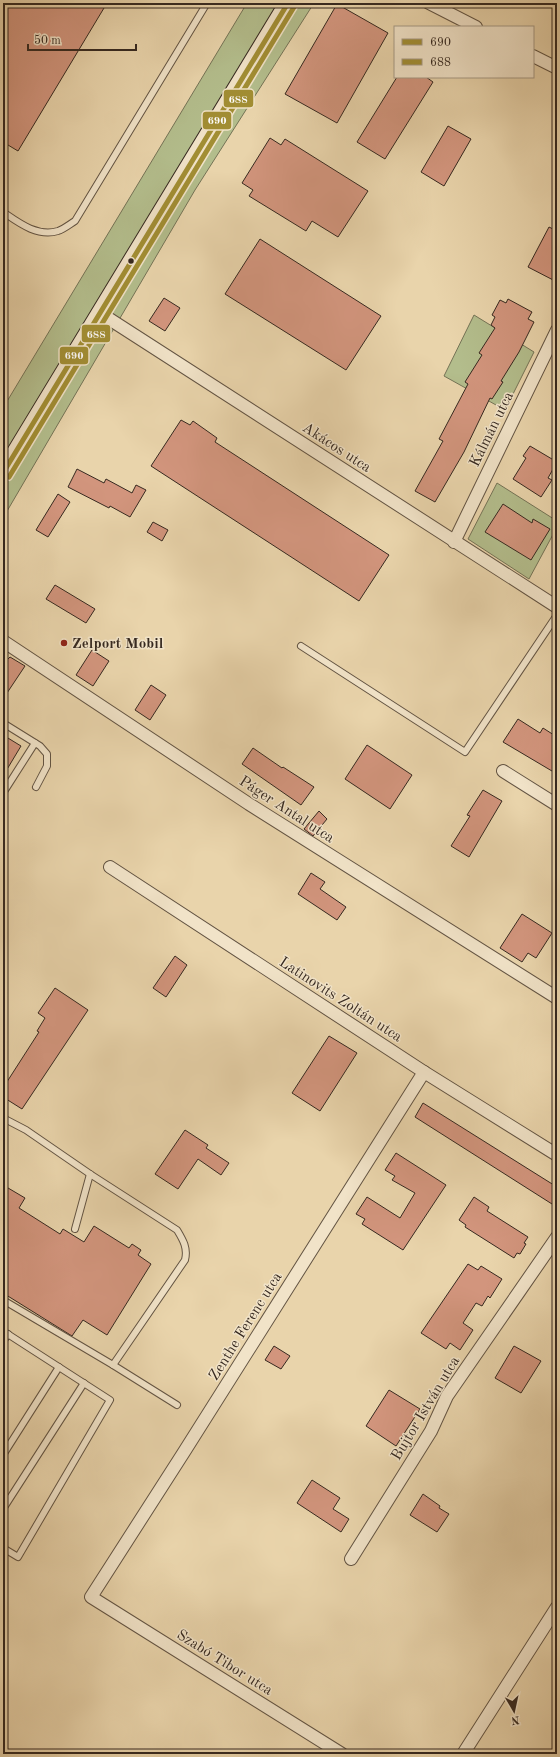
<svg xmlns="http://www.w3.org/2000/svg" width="560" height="1757" viewBox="0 0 560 1757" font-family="'Old Standard TT',serif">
<rect width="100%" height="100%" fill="#e9d4ab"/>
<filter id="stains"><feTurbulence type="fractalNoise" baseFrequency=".005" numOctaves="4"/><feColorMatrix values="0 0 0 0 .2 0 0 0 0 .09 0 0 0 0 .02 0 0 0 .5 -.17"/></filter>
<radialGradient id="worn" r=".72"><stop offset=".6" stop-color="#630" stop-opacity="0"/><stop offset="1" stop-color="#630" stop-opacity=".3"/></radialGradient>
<g fill="#b3bd8c" stroke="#747356">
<polygon points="247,3 314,3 195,190 3,518 3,408"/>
<polygon points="474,315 534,352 505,410 444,376"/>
<polygon points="497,483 557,521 557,527 529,579 468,539"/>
</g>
<g fill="#d2957d" stroke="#362920">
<polygon points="3,3 107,3 18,151 3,142"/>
<polygon points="337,4 388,33 337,123 285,94"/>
<polygon points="397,77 426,77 433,82 385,159 357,142"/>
<polygon points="448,126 471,139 444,186 421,172"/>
<polygon points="270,138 281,145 285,139 368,191 338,237 312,221 306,231 249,196 253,190 242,183"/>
<polygon points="549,227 557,231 557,282 528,267"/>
<polygon points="260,239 381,316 346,370 225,294"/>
<polygon points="164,298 180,308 165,331 149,321"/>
<polygon points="508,299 532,312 528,319 534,322 519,352 501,381 503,382 492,399 490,398 464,452 435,502 415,491 443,441 439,439 468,384 465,382 482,355 479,353 495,328 491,325 495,317 492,315 500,300 506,303"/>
<polygon points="181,420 190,425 193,421 217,438 215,442 389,555 359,601 151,466"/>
<polygon points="530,446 557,462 548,478 552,480 541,497 513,479 526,458 523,456"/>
<polygon points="77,469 104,483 106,479 132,493 136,485 146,490 130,517 110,506 109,508 68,487"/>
<polygon points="58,494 70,502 48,537 36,530"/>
<polygon points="503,504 532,523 533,519 550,529 531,560 485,532"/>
<polygon points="153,522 168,530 162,541 147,532"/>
<polygon points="55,585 95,609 86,623 46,599"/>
<polygon points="92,650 109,661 93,686 76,675"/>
<polygon points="3,657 7,660 10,657 25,666 3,699"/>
<polygon points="151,685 166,695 150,720 135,710"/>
<polygon points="518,719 540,733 543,728 557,737 557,774 503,742"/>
<polygon points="3,735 21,746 3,776"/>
<polygon points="367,745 412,775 390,809 345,779"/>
<polygon points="253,748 282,768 283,767 314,787 301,805 242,764"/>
<polygon points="483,790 502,801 469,857 451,846 470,816 467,815"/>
<polygon points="319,811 327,819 313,836 304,829"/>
<polygon points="311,873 325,882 320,889 346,907 337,920 298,894"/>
<polygon points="522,914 552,933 536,958 528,953 522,962 500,948"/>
<polygon points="175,956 187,965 166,997 153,988"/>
<polygon points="55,988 88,1010 22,1109 3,1097 3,1088 39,1032 37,1031 45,1018 38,1013"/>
<polygon points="329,1036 357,1053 320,1111 292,1093"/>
<polygon points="423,1103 557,1187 557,1196 552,1204 415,1117"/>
<polygon points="185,1130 208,1145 206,1148 229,1163 221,1175 198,1159 178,1189 155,1174"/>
<polygon points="396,1153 446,1185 403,1250 362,1224 365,1219 356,1214 367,1197 400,1218 415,1193 392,1180 395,1176 385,1170"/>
<polygon points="3,1185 25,1198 19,1208 60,1234 63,1229 84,1242 94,1226 129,1248 132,1244 141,1250 138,1255 151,1264 107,1335 83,1320 72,1336 3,1293"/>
<polygon points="474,1197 489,1207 487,1211 528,1237 524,1243 526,1244 520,1254 517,1253 514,1258 465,1227 466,1225 459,1220"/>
<polygon points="468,1264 478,1270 481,1266 502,1279 490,1298 488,1296 482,1306 476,1303 463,1323 473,1330 460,1350 450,1343 446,1349 421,1333"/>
<polygon points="274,1346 290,1356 281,1369 265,1360"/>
<polygon points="514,1346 541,1361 521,1393 495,1378"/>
<polygon points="389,1390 420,1409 396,1446 366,1426"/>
<polygon points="312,1480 340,1498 333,1509 349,1519 341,1532 297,1503"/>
<polygon points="423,1494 440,1506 439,1508 449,1514 437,1532 410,1515"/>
</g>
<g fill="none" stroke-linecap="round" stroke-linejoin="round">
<g stroke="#635443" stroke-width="8">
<g id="service">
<path d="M3 212C19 223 37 237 58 231 64 229 70 224 75 221L207 3"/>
<polyline points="301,646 465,752 557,615"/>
<polyline points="3,723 40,746 47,754 47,766 36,787"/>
<polyline points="3,789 5,790 35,743"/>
<path d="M3 1118 26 1130 90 1174 177 1230C183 1240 188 1248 185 1260L113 1365"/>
<polyline points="75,1229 90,1174"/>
<polyline points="3,1300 113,1365 177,1405"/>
<polyline points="3,1331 110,1400 18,1557 3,1548"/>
<polyline points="3,1342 8,1334"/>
<polyline points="3,1455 59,1367"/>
<polyline points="3,1509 84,1383"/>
</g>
</g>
<g stroke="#635443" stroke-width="14">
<g id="minor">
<polyline points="429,3 476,27"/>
<polyline points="533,56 557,68"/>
<polyline points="100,313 557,607"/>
<polyline points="454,542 557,330"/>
<polyline points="3,641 249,804 557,998"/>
<polyline points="503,771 557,805"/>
<polyline points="110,867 424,1072 557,1155"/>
<polyline points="351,1559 431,1431 447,1396 557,1237"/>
<polyline points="342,1754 91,1597 184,1452 424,1072"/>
<polyline points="463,1754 557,1607"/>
</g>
</g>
<g stroke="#362920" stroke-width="19">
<polyline id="secondary" points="3,473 288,3"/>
</g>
<use href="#service" stroke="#f1e3c8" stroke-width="6"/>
<use href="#minor" stroke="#f1e3c8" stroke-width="12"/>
<use href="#secondary" stroke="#f1e3c8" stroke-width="17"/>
<g stroke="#f1e3c8" stroke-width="8">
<polyline id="bus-1" points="3,473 288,3"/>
</g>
<g stroke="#f1e3c8" stroke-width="8">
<polyline id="bus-2" points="9,477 294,7"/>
</g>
<use href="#bus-1" stroke="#a28e33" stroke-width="5"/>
<use href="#bus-2" stroke="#a28e33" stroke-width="5"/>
</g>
<circle fill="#362920" stroke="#f1e3c8" stroke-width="1.5" cx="131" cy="261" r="3.5"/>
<circle fill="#8f2418" stroke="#f1e3c8" stroke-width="1.5" cx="64" cy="643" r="4"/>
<g text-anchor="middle" stroke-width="3" stroke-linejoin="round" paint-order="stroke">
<g font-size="15" fill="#362920" stroke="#f1e3c8">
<text transform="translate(491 429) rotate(-64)" y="5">Kálmán utca</text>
<text transform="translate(337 447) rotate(33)" y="5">Akácos utca</text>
<text transform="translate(287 809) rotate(33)" y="5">Páger Antal utca</text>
<text transform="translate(341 999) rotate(33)" y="5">Latinovits Zoltán utca</text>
<text transform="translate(245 1326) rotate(-58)" y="5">Zenthe Ferenc utca</text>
<text transform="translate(425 1408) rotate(-59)" y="5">Bujtor István utca</text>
<text transform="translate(225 1662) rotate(32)" y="5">Szabó Tibor utca</text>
</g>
<g font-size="15" font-weight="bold" fill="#362920" stroke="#f1e3c8" text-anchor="start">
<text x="72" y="648">Zelport Mobil</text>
</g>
</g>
<g stroke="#f1e3c8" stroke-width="1.5">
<rect x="223" y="89" width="31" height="19" rx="4" fill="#a28e33"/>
<rect x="202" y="111" width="30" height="19" rx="4" fill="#a28e33"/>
<rect x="81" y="324" width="30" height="19" rx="4" fill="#a28e33"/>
<rect x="59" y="346" width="30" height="19" rx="4" fill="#a28e33"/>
</g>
<g font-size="11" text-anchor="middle" font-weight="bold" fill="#fff">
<text x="238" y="103">688</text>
<text x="217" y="124">690</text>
<text x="96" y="338">688</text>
<text x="74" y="359">690</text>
</g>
<rect width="560" height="1757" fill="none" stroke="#e9d4ab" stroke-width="16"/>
<rect x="4" y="4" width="552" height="1749" fill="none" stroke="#362920" stroke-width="2"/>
<rect x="8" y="8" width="544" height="1741" fill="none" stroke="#362920"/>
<rect x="394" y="26" width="140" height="52" fill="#f1e3c8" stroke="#a69985"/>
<rect x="402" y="39" width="20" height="6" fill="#a28e33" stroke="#a69985"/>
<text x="430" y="46" font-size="12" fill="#362920">690</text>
<rect x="402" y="59" width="20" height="6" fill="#a28e33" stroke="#a69985"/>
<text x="430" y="66" font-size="12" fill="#362920">688</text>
<g transform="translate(514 1711) rotate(171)" stroke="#f1e3c8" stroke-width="3" paint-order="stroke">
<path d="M0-3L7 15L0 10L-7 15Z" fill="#362920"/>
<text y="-6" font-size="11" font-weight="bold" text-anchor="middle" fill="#362920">N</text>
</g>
<path d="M28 44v6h108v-6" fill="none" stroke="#362920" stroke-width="2"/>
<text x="34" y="44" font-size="12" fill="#362920" stroke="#f1e3c8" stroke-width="3" paint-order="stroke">50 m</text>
<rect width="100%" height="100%" filter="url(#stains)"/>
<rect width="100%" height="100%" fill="url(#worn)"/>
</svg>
